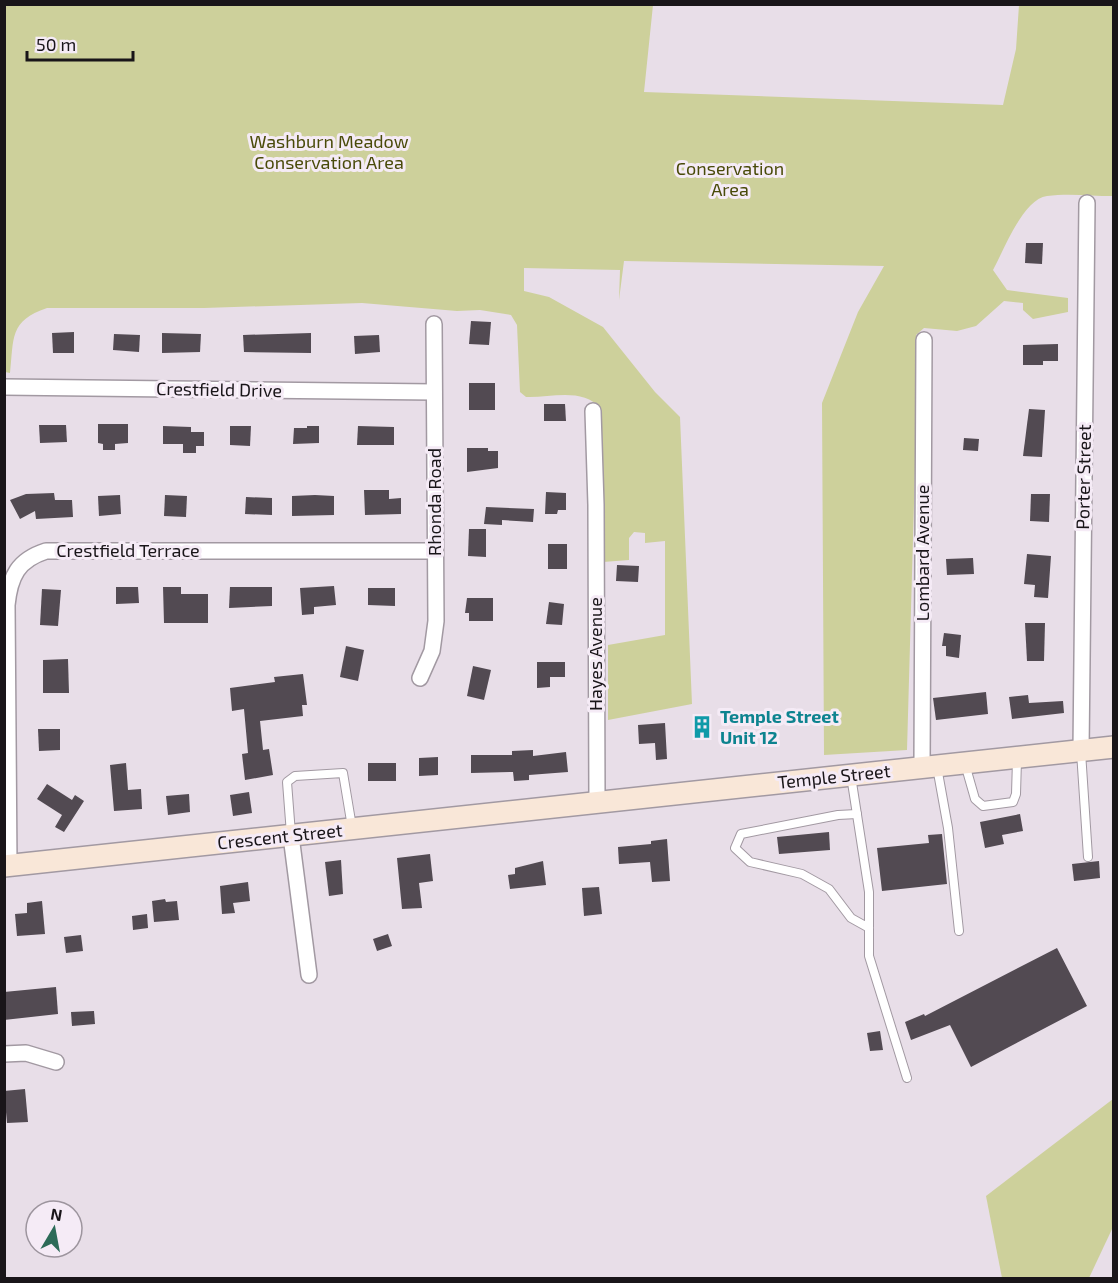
<svg xmlns="http://www.w3.org/2000/svg" width="1118" height="1283" viewBox="0 0 1118 1283" font-family="'Exo 2',sans-serif">
<rect width="100%" height="100%" fill="#e8dee8"/>
<g fill="#cdd09b">
<path d="M4 5H653L644 92 1003 105 1016 49 1019 5H1113V196C1092 196 1068 193 1047 196 1023 199 1004 250 993 270L1007 290 1068 298V312L1033 319 1023 310V303L1004 301 976 326 957 331 924 328 916 335 918 362 907 750 824 755 822 403 858 312 884 266 624 261 619 300 620 270 524 268V291L549 297 603 327 655 392 680 417 692 704 608 720V645L665 635V541L645 543V533L634 532 629 538V560L603 562 598 491 601 409C583 387 551 398 526 397L520 392 517 325 511 315 480 310 457 311 362 303 204 308H47C9 321 14 338 10 373L5 372Z"/>
<polygon points="1113,1099 1113,1227 1089,1278 1002,1278 986,1196"/>
</g>
<g fill="#524a52">
<polygon points="1026,243 1043,243 1042,264 1025,263"/>
<polygon points="471,321 491,322 489,345 469,344"/>
<polygon points="74,332 74,353 53,353 52,333"/>
<polygon points="162,333 201,334 200,352 162,353"/>
<polygon points="311,333 311,353 244,352 243,335"/>
<polygon points="114,334 140,335 139,352 113,350"/>
<polygon points="379,335 380,352 355,354 354,336"/>
<polygon points="1058,344 1058,361 1043,361 1043,365 1023,365 1023,345"/>
<rect x="469" y="383" width="26" height="27"/>
<polygon points="544,404 565,404 566,421 544,421"/>
<polygon points="1029,409 1045,410 1042,457 1023,456"/>
<polygon points="98,424 128,424 128,443 115,444 115,450 103,450 103,444 98,443"/>
<polygon points="39,425 66,425 67,442 40,443"/>
<polygon points="163,426 191,427 191,432 204,432 204,446 196,446 196,453 183,453 183,444 163,444"/>
<polygon points="230,426 251,426 250,446 230,445"/>
<polygon points="307,426 319,426 319,443 293,444 294,428 307,428"/>
<polygon points="358,426 394,427 394,445 357,445"/>
<polygon points="964,438 979,439 978,451 963,450"/>
<polygon points="467,448 488,448 488,451 498,451 498,468 467,472"/>
<polygon points="364,490 389,490 389,499 401,498 401,514 365,515"/>
<polygon points="546,492 566,493 566,510 558,510 557,514 545,514"/>
<polygon points="54,493 55,500 72,500 73,517 36,519 35,511 20,519 10,500 26,494"/>
<polygon points="1031,494 1050,494 1049,522 1030,521"/>
<polygon points="120,495 121,514 99,516 98,496"/>
<polygon points="165,495 187,496 186,517 164,516"/>
<polygon points="315,495 334,496 334,515 292,516 292,496"/>
<polygon points="246,497 272,498 272,515 245,514"/>
<polygon points="486,507 534,509 533,522 502,520 502,525 484,524"/>
<polygon points="469,529 486,529 486,557 468,556"/>
<rect x="548" y="544" width="19" height="25"/>
<polygon points="1027,554 1051,556 1048,598 1034,597 1035,585 1024,584"/>
<polygon points="973,558 974,574 947,575 946,559"/>
<polygon points="617,565 639,566 638,582 616,581"/>
<polygon points="334,586 336,605 314,607 314,614 302,615 300,588"/>
<polygon points="116,587 138,587 139,603 116,604"/>
<polygon points="163,587 181,587 181,594 208,594 208,623 164,623"/>
<polygon points="230,587 272,587 272,606 229,608"/>
<polygon points="368,588 395,588 395,606 368,605"/>
<polygon points="42,589 61,590 58,626 40,625"/>
<polygon points="467,598 493,598 493,621 469,621 469,613 465,613"/>
<polygon points="549,602 564,604 562,625 546,624"/>
<polygon points="1025,623 1045,623 1044,661 1027,661"/>
<polygon points="944,633 961,635 959,658 946,656 946,646 942,646"/>
<polygon points="346,646 364,650 358,681 340,677"/>
<polygon points="68,659 69,693 43,693 43,660"/>
<polygon points="537,662 565,662 565,677 550,677 550,687 537,688"/>
<polygon points="473,666 491,670 484,700 467,696"/>
<polygon points="303,674 307,705 302,705 303,716 260,721 263,750 269,749 273,775 245,780 242,754 248,753 244,709 232,711 230,688 275,682 274,677"/>
<polygon points="986,692 988,714 936,720 933,698"/>
<polygon points="1028,695 1029,703 1063,701 1064,713 1012,719 1009,697"/>
<polygon points="665,723 667,759 656,760 655,743 639,744 638,725"/>
<polygon points="38,729 60,729 60,750 39,751"/>
<polygon points="533,750 533,756 566,752 568,772 529,775 529,780 514,781 513,772 471,773 471,755 512,755 512,751"/>
<polygon points="438,757 438,775 419,776 419,758"/>
<polygon points="126,763 128,790 141,789 142,809 114,811 110,765"/>
<rect x="368" y="763" width="28" height="18"/>
<polygon points="47,784 72,800 75,795 84,801 64,832 55,827 62,815 37,799"/>
<polygon points="249,792 252,813 233,816 230,795"/>
<polygon points="189,794 190,812 168,815 166,796"/>
<polygon points="1020,814 1023,831 1002,835 1004,844 985,848 980,822"/>
<polygon points="829,832 830,850 779,854 777,837"/>
<polygon points="942,834 947,884 882,891 877,848 929,843 928,835"/>
<polygon points="667,839 670,881 652,882 650,862 619,864 618,847 651,844 651,841"/>
<polygon points="430,854 433,881 419,883 422,908 402,909 397,858"/>
<polygon points="341,860 343,894 329,896 325,862"/>
<polygon points="543,861 546,885 510,889 508,875 515,874 515,868"/>
<polygon points="1099,861 1100,878 1074,881 1072,864"/>
<polygon points="248,882 250,901 233,903 235,913 222,914 220,886"/>
<polygon points="599,887 602,914 584,916 582,888"/>
<polygon points="165,899 166,902 177,901 179,920 154,922 152,901"/>
<polygon points="42,901 45,934 17,936 15,914 27,913 27,903"/>
<polygon points="147,914 148,928 133,930 132,916"/>
<polygon points="388,934 392,946 377,951 373,939"/>
<polygon points="81,935 83,951 66,953 64,937"/>
<polygon points="1057,948 1087,1006 971,1067 950,1025 911,1040 905,1022 924,1014 925,1016"/>
<polygon points="56,987 58,1014 4,1020 4,992"/>
<polygon points="94,1011 95,1024 72,1026 71,1012"/>
<polygon points="880,1031 883,1050 870,1051 867,1033"/>
<polygon points="25,1089 28,1122 7,1123 4,1091"/>
</g>
<g fill="none" stroke-linecap="round" stroke-linejoin="round">
<g stroke="#a299a2" stroke-width="10">
<g id="service">
<polyline points="1081,752 1088,857"/>
<polyline points="965,764 975,799 983,806 1013,802 1016,794 1017,760"/>
<polyline points="937,767 948,828 959,931"/>
<polyline points="851,776 869,892 869,956 907,1078"/>
<polyline points="857,814 838,815 741,834 735,848 750,862 802,874 829,889 851,918 869,928"/>
<polyline points="291,834 287,782 295,776 343,773 352,827"/>
</g>
</g>
<g stroke="#a299a2" stroke-width="18">
<g id="minor">
<polyline points="4,387 434,392"/>
<polyline points="593,411 596,505 597,802"/>
<polyline points="420,678 432,651 436,621 434,324"/>
<polyline points="1081,751 1087,203"/>
<polyline points="922,767 924,340"/>
<polyline points="291,836 309,975"/>
<path d="M9 866 7 605C10 576 18 560 46 551H435"/>
<polyline points="4,1054 26,1053 56,1062"/>
</g>
</g>
<g stroke="#a299a2" stroke-width="24">
<polyline id="secondary" points="4,866 1114,747"/>
</g>
<use href="#service" stroke="#fff" stroke-width="8"/>
<use href="#minor" stroke="#fff" stroke-width="15"/>
<use href="#secondary" stroke="#f9e7d8" stroke-width="21"/>
</g>
<defs>
<g id="building-bare" transform="scale(1.8)"><path d="M-4-6H4V6H1V3H-1V6H-4ZM-2.5-4.3h1.7v1.8h-1.7ZM.8-4.3h1.7v1.8H.8ZM-2.5-1h1.7V.8h-1.7ZM.8-1h1.7V.8H.8Z" fill="#0f9aa8" stroke="#f5ebf6" stroke-width="2.5" paint-order="stroke"/></g>
</defs>
<g fill-rule="evenodd">
<use href="#building-bare" x="702" y="727"/>
</g>
<g text-anchor="middle" stroke-width="6" stroke-linejoin="round" paint-order="stroke">
<g font-size="18" fill="#494a09" stroke="#f5ebf6">
<text x="329" y="148">Washburn Meadow<tspan x="329" dy="21">Conservation Area</tspan></text>
<text x="730" y="175">Conservation<tspan x="730" dy="21">Area</tspan></text>
</g>
<g font-size="18" fill="#191519" stroke="#f5ebf6">
<text transform="translate(219 390) rotate(1)" y="6">Crestfield Drive</text>
<text transform="translate(1084 477) rotate(-89)" y="6">Porter Street</text>
<text transform="translate(435 502) rotate(-90)" y="6">Rhonda Road</text>
<text x="128" y="557">Crestfield Terrace</text>
<text transform="translate(923 553) rotate(-90)" y="6">Lombard Avenue</text>
<text transform="translate(596 654) rotate(-90)" y="6">Hayes Avenue</text>
<text transform="translate(834 777) rotate(-6)" y="6">Temple Street</text>
<text transform="translate(280 837) rotate(-6)" y="6">Crescent Street</text>
</g>
<g font-size="18" font-weight="bold" fill="#0d838f" stroke="#f5ebf6" text-anchor="start">
<text x="720" y="723">Temple Street<tspan x="720" dy="21">Unit 12</tspan></text>
</g>
</g>
<rect width="1118" height="1283" fill="none" stroke="#191519" stroke-width="12"/>
<g transform="translate(54 1229) rotate(10)"><circle r="28" fill="#f5ebf6" stroke="#9d959e" stroke-width="1.5"/>
<path d="M0-4.5L10 22L0 15L-10 22Z" fill="#2c6b58"/>
<text y="-9" font-size="16" font-weight="bold" text-anchor="middle" fill="#191519">N</text>
</g>
<path d="M27 51v9h106v-9" fill="none" stroke="#191519" stroke-width="3"/>
<text x="36" y="51" font-size="18" fill="#191519" stroke="#f5ebf6" stroke-width="4.5" paint-order="stroke">50 m</text>
</svg>
